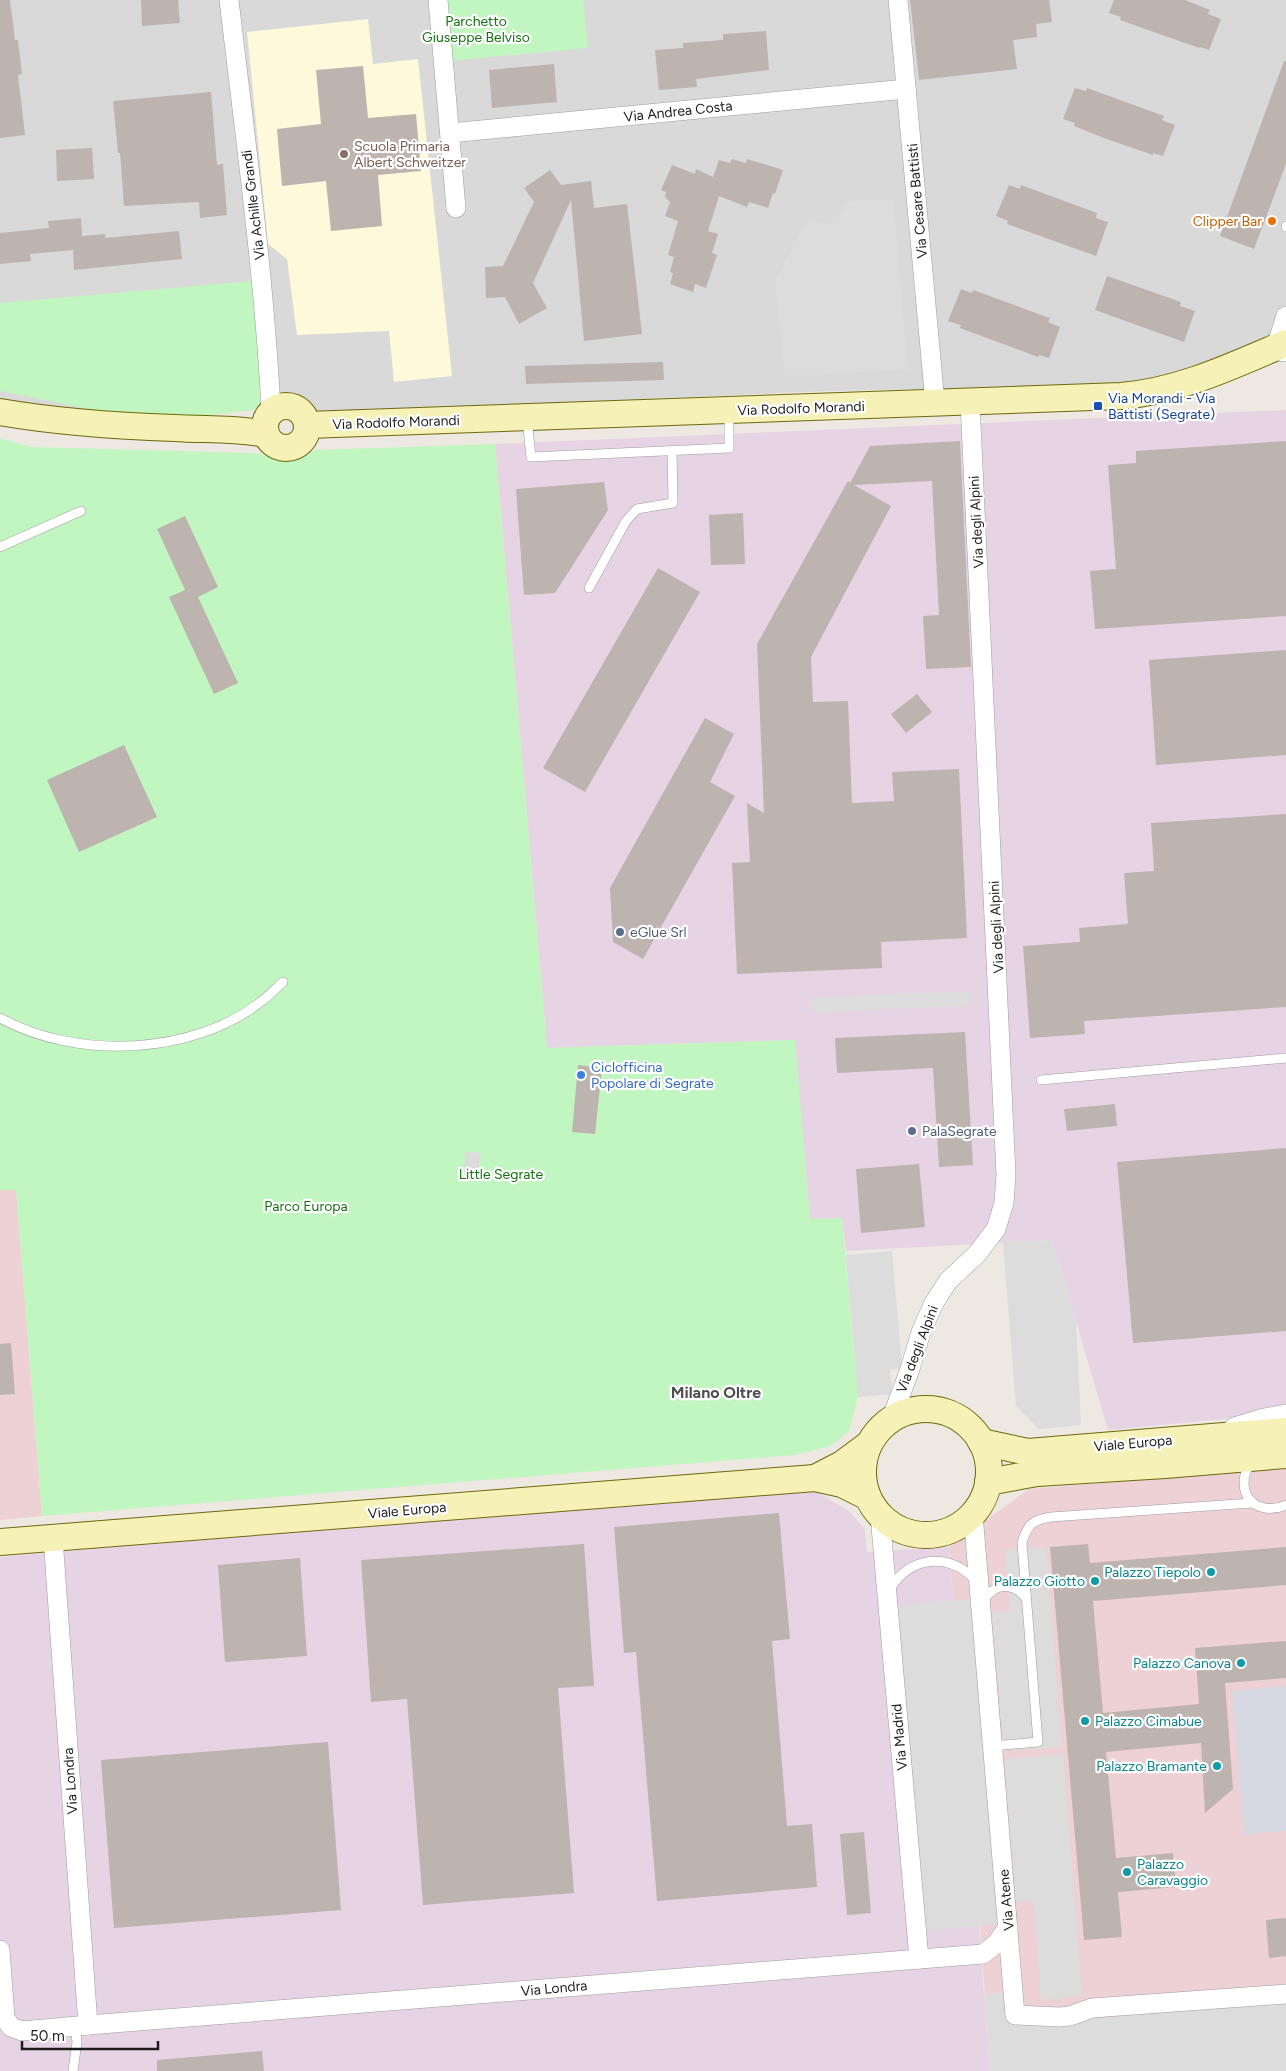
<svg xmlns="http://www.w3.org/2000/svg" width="1286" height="2071" viewBox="0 0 1286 2071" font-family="Figtree,sans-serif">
<rect width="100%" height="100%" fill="#ede8e2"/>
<polygon fill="#dad9d9" points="0,0 1286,0 1286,329 1236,353 1174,376 1116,385 828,391 315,413 309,412 299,404 291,402 104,412 0,401"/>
<g fill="#edd1d4">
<polygon points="16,1189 42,1516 0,1520 0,1190"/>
<polygon points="1286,1468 1286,2071 991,2071 949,1547 1029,1489"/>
</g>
<g fill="#e6d4e5">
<polygon points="1286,410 1286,1413 1108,1430 1052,1240 846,1251 842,1218 810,1219 794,1040 547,1048 495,444"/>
<polygon points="812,1489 849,1511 865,1529 867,1552 949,1547 990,2071 0,2071 0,1557"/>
</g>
<polygon fill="#fdf9da" points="368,19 373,64 418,59 452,376 394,382 389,331 297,335 287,259 268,244 247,32"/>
<g fill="#c2f6c0">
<polygon points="443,0 583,0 588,48 448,61"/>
<polygon points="252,281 262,409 196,417 104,412 0,391 0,303"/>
<path d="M0 438 31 447 252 453C260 453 265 456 272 459 286 464 303 458 315 450L495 444 547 1048 795 1040 810 1219 842 1218 858 1397 849 1431 831 1446 795 1455 42 1516 16 1190H0Z"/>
</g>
<g fill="#dcdcdc">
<polygon points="893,199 908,370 785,375 775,280 809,218 831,225 849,201"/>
<polygon points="970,991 971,1005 811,1013 810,998"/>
<polygon points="466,1152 481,1153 478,1173 464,1172"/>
<polygon points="1052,1240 1076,1321 1081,1425 1039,1429 1016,1406 1003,1242"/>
<polygon points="892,1251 902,1368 890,1370 892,1394 858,1397 846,1255"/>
<polygon points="1046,1547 1062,1747 1004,1751 992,1613 1010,1611 1005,1550"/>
<polygon points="970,1599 999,1924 925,1931 898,1606"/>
<polygon points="1063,1754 1082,1996 1041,2000 1034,1901 1016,1902 1004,1759"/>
<polygon points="1024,1990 1027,2024 1286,2002 1286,2071 990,2071 984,1994"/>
</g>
<polygon fill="#d6d8e2" points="1286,1686 1286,1831 1244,1834 1232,1691"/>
<g fill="#bdb3af">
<polygon points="0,0 10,0 15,40 18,40 22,74 18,75 25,135 0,138"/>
<polygon points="141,0 178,0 180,23 142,26"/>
<polygon points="910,0 1049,0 1052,22 1036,24 1037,37 1013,40 1017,69 919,80"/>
<polygon points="1114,0 1185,0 1210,10 1208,14 1221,19 1209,50 1200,47 1199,48 1120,20 1121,17 1109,13"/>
<polygon points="766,31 769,70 696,79 697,87 659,90 655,50 683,48 683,43 723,40 723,34"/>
<polygon points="1284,61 1286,62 1286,164 1254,249 1220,236"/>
<polygon points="554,64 557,102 492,108 489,70"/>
<polygon points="363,66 368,118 416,114 421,171 378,175 382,226 331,231 326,181 282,186 277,129 321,124 316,70"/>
<polygon points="1075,88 1086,91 1087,88 1164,116 1162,120 1175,125 1163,156 1153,153 1153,155 1104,138 1074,126 1075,123 1063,119"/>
<polygon points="211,92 217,165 223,164 227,215 200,218 199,202 124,206 120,153 118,153 113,101"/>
<polygon points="92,148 94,179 57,181 56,150"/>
<polygon points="732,159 746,163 747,159 783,170 775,194 773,193 768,208 749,202 747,207 719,196 708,231 718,234 712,253 717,255 706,288 695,284 693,292 670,284 673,273 670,272 674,257 668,255 678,221 665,216 670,202 665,197 666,192 661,190 672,165 695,174 696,169 713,177 719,160 730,163"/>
<polygon points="550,170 561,185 591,181 594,208 627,204 642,334 584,341 571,200 533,283 547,308 519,324 505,297 486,298 485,267 503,266 534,202 524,188"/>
<polygon points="1009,185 1020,189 1021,185 1097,213 1096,218 1108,222 1096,256 1007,224 1008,221 996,216"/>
<polygon points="81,218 82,236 105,234 105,238 179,231 182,259 74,270 73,250 30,254 31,261 0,264 0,233 49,228 48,221"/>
<polygon points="1107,276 1181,302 1180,306 1195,311 1184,342 1095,310"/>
<polygon points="961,289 972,293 973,290 1050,318 1048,322 1060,327 1049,358 1039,355 1038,357 960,328 961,325 948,321"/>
<polygon points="663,362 664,380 526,384 525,366"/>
<polygon points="960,441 971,667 926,669 923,616 939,615 932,481 854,485 891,506 811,657 813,702 848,701 852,803 894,801 892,772 959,769 967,938 881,942 882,968 737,974 732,863 750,862 747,803 764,813 757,644 848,481 850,483 870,446"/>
<polygon points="1286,441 1286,616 1095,629 1090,571 1116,569 1108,465 1136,463 1136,451"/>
<polygon points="604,482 608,510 555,593 524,595 516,489"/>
<polygon points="743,513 745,564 711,565 709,515"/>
<polygon points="185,516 218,587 198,597 238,683 214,694 169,597 185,590 157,529"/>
<polygon points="658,568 700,592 585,792 543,768"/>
<polygon points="1286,650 1286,755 1156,765 1149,660"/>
<polygon points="917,694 932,712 906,733 891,714"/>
<polygon points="705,718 734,734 710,782 735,796 643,959 613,942 610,888"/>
<polygon points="124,745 157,817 79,852 47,780"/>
<polygon points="1286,814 1286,1007 1084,1021 1085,1034 1030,1038 1023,946 1080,942 1079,928 1128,924 1124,873 1154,871 1151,823"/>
<polygon points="965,1032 973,1165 939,1167 933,1068 837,1073 835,1038"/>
<polygon points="578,1065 602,1068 595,1134 572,1132"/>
<polygon points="1115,1104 1117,1126 1067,1131 1064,1109"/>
<polygon points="1286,1148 1286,1331 1133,1343 1117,1162"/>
<polygon points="919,1164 925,1227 861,1233 856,1169"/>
<polygon points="11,1343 15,1394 0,1395 0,1344"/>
<polygon points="779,1513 790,1639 772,1641 787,1826 812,1824 817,1887 657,1901 636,1652 624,1653 614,1527"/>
<polygon points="584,1544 594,1686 558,1688 574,1893 423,1905 407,1699 371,1702 361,1560"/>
<polygon points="1088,1544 1090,1563 1286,1547 1286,1585 1093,1601 1103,1713 1199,1704 1195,1648 1286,1641 1286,1678 1225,1683 1233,1789 1205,1813 1201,1743 1106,1752 1116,1858 1173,1853 1176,1887 1118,1892 1122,1937 1084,1940 1050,1547"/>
<polygon points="300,1558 307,1656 225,1662 218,1565"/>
<polygon points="328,1742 341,1910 114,1928 101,1760"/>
<polygon points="864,1832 871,1913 847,1915 840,1834"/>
<polygon points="1286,1918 1286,1956 1269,1958 1266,1920"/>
<polygon points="262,2051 264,2071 157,2071 157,2060"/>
</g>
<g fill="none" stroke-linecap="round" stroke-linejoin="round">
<g stroke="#9d9d9d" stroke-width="10">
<g id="lane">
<polyline points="1286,226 1286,227"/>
<polyline points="527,418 531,457 729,448 729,413"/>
<polyline points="0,547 81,511"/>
<polyline points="589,588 626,521 637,509 673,503 672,451"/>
<path d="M0 1018C77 1060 194 1056 263 1000 270 995 276 988 283 982"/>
<polyline points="1041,1080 1286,1058"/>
<path d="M1252 1460C1250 1465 1246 1470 1245 1475 1239 1503 1264 1515 1286 1505"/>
<path d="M890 1590C908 1556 950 1551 976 1581"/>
<path d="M982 1602C989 1591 1000 1583 1013 1588 1018 1589 1023 1595 1026 1598"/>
<path d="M992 1746 1038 1742 1022 1543C1027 1525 1032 1520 1051 1517L1252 1503"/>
<polyline points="73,2071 77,2042 75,2026"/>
</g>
</g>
<g stroke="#9d9d9d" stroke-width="20">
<g id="street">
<path d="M229 0C245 137 264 273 271 410"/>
<polyline points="438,0 456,208"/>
<polyline points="898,0 935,403"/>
<polyline points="450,133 906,89"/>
<polyline points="1283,352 1276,347 1286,316"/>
<polyline points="891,1420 910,1369 921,1332 934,1303 948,1281 977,1254 996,1229 1004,1203 1006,1175 970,402"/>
<polyline points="1234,1427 1264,1418 1286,1414"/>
<polyline points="973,1514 1015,2015 1059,2017 1070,2016 1092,2008 1286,1994"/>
<polyline points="880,1515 919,1959"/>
<polyline points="0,1950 5,2018 11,2027 22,2031 88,2025 53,1538"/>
<polyline points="88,2025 983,1954 997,1943 1008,1927"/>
</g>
</g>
<g stroke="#6c690a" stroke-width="28">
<g id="secondary">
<circle cx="286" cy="427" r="21"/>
<path d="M0 412C58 422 116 426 175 428 205 430 236 428 266 434"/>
<path d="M307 425 1121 396C1180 391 1232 366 1286 343"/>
<circle cx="926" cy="1472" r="63"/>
<polyline points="981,1442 1028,1452 1286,1431"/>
<polyline points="815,1478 842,1464 869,1444"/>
<polyline points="988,1482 1037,1473 1165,1465 1286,1455"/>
<polyline points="0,1542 815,1478 842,1484 868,1497"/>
</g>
</g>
<use href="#lane" stroke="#fff" stroke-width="9"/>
<use href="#street" stroke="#fff" stroke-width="19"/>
<use href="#secondary" stroke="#f6f1b7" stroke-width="26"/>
</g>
<circle fill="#8d6e63" stroke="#fff" stroke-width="2" cx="344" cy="154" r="5"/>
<circle fill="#e8710a" stroke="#fff" stroke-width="2" cx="1272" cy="221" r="5"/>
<rect fill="#1a4fb4" stroke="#fff" stroke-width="2" x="1093" y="401" width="10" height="10" rx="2.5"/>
<g fill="#5c6f8a" stroke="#fff" stroke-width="2">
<circle cx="620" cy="932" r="5"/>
<circle cx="912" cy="1131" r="5"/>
</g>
<circle fill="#3f7fe0" stroke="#fff" stroke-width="2" cx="581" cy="1075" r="5"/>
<g fill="#0f9aa8" stroke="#fff" stroke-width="2">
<circle cx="1211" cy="1572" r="5"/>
<circle cx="1095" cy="1581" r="5"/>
<circle cx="1241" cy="1663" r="5"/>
<circle cx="1085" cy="1721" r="5"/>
<circle cx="1217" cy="1766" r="5"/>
<circle cx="1127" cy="1872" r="5"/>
</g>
<g text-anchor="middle" stroke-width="4.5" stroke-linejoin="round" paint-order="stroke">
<g font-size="14" fill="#157310" stroke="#fff">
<text x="476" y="26">Parchetto<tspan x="476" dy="16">Giuseppe Belviso</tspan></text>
<text x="501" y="1179">Little Segrate</text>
<text x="306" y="1211">Parco Europa</text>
</g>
<g font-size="14" fill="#1c1c1c" stroke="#fff">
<text transform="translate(678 111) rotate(-6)" y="5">Via Andrea Costa</text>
<text transform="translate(917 201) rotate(-95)" y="5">Via Cesare Battisti</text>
<text transform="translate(253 205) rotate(-97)" y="5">Via Achille Grandi</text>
<text transform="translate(801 408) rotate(-2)" y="5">Via Rodolfo Morandi</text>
<text transform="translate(396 422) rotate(-2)" y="5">Via Rodolfo Morandi</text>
<text transform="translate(976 522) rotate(-93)" y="5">Via degli Alpini</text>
<text transform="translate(996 927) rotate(-93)" y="5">Via degli Alpini</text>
<text transform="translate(917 1349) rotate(-69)" y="5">Via degli Alpini</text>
<text transform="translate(1133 1443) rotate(-5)" y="5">Viale Europa</text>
<text transform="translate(407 1510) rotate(-5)" y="5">Viale Europa</text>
<text transform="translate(899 1737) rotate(-95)" y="5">Via Madrid</text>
<text transform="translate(70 1781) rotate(-94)" y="5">Via Londra</text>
<text transform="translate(1006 1900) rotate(-95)" y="5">Via Atene</text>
<text transform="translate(554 1988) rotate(-5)" y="5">Via Londra</text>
</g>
<g font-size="14" fill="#785e54" stroke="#fff" text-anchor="start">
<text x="354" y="151">Scuola Primaria<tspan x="354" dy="16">Albert Schweitzer</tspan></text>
</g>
<g font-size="14" fill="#c56008" stroke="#fff" text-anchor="end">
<text x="1262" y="226">Clipper Bar</text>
</g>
<g font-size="14" fill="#164399" stroke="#fff" text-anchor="start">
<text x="1108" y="403">Via Morandi - Via<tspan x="1108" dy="16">Battisti (Segrate)</tspan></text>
</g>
<g font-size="14" fill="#4e5e75" stroke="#fff" text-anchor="start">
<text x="630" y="937">eGlue Srl</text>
<text x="922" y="1136">PalaSegrate</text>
</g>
<g font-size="14" fill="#366cbe" stroke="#fff" text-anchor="start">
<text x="591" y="1072">Ciclofficina<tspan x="591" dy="16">Popolare di Segrate</tspan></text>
</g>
<g font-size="14" fill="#0d838f" stroke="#fff" text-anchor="end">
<text x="1201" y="1577">Palazzo Tiepolo</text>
<text x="1085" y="1586">Palazzo Giotto</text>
<text x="1231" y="1668">Palazzo Canova</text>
<text x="1095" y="1726" text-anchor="start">Palazzo Cimabue</text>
<text x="1207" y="1771">Palazzo Bramante</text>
<text x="1137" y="1869" text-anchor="start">Palazzo<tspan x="1137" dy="16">Caravaggio</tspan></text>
</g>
<g font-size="16" font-weight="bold" fill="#4f4f4f" stroke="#fff">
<text x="716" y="1398">Milano Oltre</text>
</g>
</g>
<path d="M22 2041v8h136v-8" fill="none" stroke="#1c1c1c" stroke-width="2.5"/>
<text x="30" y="2041" font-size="15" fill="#1c1c1c" stroke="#ffffff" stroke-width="4" paint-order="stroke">50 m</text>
</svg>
